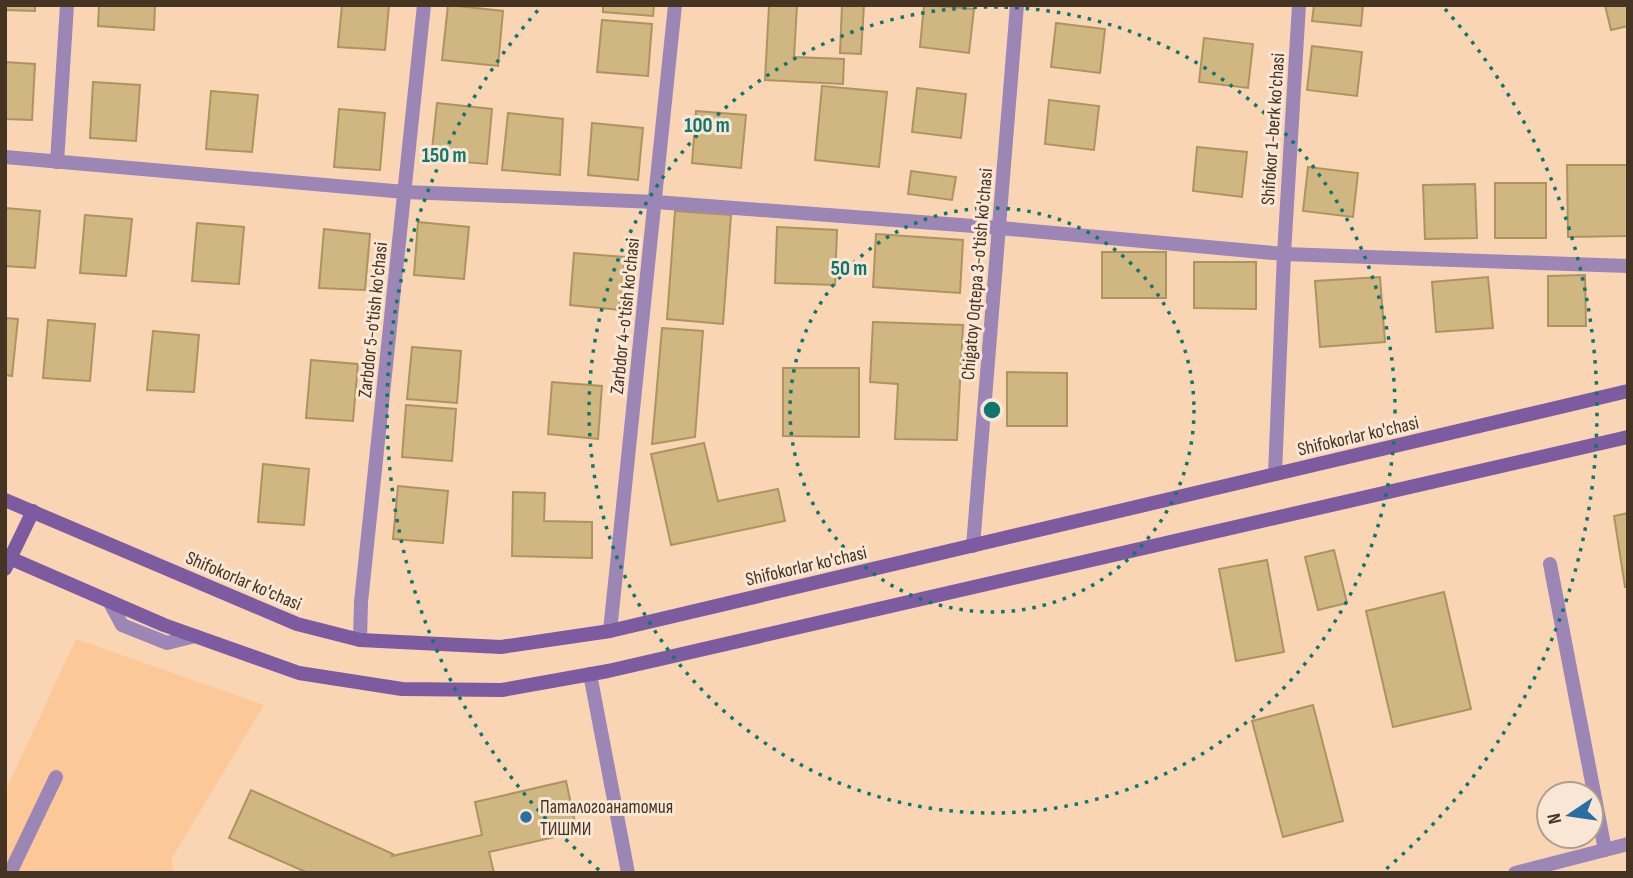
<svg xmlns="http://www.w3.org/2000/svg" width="1633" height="878" viewBox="0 0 1633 878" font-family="'Sofia Sans Condensed',sans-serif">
<rect width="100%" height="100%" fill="#fad5b3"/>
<polygon fill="#fcc897" points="76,639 264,705 172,858 173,873 5,873 5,792"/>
<g fill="#d0b680" stroke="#ad945f" stroke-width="2">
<polygon points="5,5 35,5 35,11 5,10"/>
<polygon points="99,5 155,5 154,30 98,26"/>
<polygon points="342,5 389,5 385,50 338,47"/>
<polygon points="448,5 503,11 498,66 442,60"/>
<polygon points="603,5 654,5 653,16 603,12"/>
<polygon points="769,5 797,5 794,57 844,59 843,84 765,80"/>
<polygon points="842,5 864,5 861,54 840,53"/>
<polygon points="924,5 974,9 969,53 920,47"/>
<polygon points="1314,5 1363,5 1361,26 1312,21"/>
<polygon points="1605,5 1628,5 1628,26 1611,30"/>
<polygon points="602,20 652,24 648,76 597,72"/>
<polygon points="1056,23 1105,29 1100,73 1051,67"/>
<polygon points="1204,38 1253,44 1248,88 1199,82"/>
<polygon points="1312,46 1362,52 1357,96 1307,90"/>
<polygon points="5,62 35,64 32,120 5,119"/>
<polygon points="93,82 140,85 136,141 90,138"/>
<polygon points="822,86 887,92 879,167 815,160"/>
<polygon points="917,88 966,94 961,138 912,132"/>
<polygon points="211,91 258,95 252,152 206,149"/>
<polygon points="1049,100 1099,106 1094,150 1045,144"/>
<polygon points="437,103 492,109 487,164 431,159"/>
<polygon points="339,109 385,113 380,170 334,167"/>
<polygon points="696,111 746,115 741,168 692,163"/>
<polygon points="508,113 563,119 560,175 502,170"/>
<polygon points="592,123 643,128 638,180 588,175"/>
<polygon points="1197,147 1247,152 1242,197 1193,191"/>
<polygon points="1567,165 1628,165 1628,236 1568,237"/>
<polygon points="1308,167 1358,173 1353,217 1303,211"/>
<polygon points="911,171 956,177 952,200 908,194"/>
<rect x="1495" y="183" width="51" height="55"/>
<polygon points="1475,184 1477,238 1425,239 1423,185"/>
<polygon points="5,208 40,211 35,268 5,266"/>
<polygon points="675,211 731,215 723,324 667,319"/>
<polygon points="85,215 132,219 126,276 80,273"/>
<polygon points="418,222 469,227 464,279 414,275"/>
<polygon points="197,223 244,227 239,284 192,281"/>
<polygon points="777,227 837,230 835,285 775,283"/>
<polygon points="324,229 370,234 365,290 319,288"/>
<polygon points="876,234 963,240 960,293 873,287"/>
<rect x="1102" y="252" width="64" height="46"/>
<polygon points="574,253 625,257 620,310 570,305"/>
<polygon points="1194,262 1256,262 1256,309 1194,308"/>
<polygon points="1585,275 1586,326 1548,326 1548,276"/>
<polygon points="1380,277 1385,342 1320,347 1315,281"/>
<polygon points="1488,277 1493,328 1436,332 1432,282"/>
<polygon points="5,318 18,319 12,376 5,375"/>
<polygon points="48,320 95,324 90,381 43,378"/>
<polygon points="873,322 963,325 957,440 895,439 898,384 870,382"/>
<polygon points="662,328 703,331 695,437 652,444"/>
<polygon points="153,331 199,335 194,392 147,390"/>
<polygon points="412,347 461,351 457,403 407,399"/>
<polygon points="311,360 358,364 353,421 306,418"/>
<polygon points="783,368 859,368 859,437 783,436"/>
<polygon points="1007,372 1067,373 1067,426 1007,426"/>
<polygon points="552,382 602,386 598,439 548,434"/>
<polygon points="406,405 456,409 452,461 402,457"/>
<polygon points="704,443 718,501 778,489 785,521 671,545 651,454"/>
<polygon points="263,464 309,469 304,525 258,522"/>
<polygon points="398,486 448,491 443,543 393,539"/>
<polygon points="513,492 545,493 544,521 592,522 592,558 512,556"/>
<polygon points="1628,513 1628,587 1625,587 1614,516"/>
<polygon points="1334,550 1347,603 1318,610 1305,557"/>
<polygon points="1267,560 1284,652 1236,661 1219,569"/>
<polygon points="1444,592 1471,709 1393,727 1366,611"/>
<polygon points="1313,705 1343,821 1283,837 1252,721"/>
<polygon points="566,781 577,832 489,852 494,873 308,873 229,838 251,790 393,854 392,856 482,835 475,802"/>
</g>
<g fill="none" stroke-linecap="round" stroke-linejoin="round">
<g stroke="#9c86b6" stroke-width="14">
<polyline points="1550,564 1605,850"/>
<polyline points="109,601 122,625 167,643 195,636"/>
<polyline points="590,674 628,873"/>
<polyline points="10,873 56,777"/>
<polyline points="1515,873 1628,844"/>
</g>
<g stroke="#9c86b6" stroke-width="14">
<polyline points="5,157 405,192 656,202 1000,228 1284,254 1628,266"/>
<polyline points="57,162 67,5"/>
<polyline points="1275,474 1284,254 1299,5"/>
<polyline points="973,546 1017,5"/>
<polyline points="610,631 675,5"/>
<polyline points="360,640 361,602 424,5"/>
</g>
<g stroke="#7d5ba0" stroke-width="14">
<polyline points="5,500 297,624 360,640 501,647 610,631 1628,391"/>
<polyline points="5,556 164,625 299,673 402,689 502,690 608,671 1628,437"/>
<polyline points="5,569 33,511"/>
</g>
</g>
<g fill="none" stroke="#0f766e" stroke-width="3.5" stroke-dasharray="3.5 7">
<circle cx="992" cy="410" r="202"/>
<circle cx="992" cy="410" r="403"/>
<path d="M599 870A605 605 0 0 1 539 9M1445 9A605 605 0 0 1 1385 870"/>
</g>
<circle fill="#296fa3" stroke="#f9e6d5" stroke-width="2.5" cx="526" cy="817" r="7"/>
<g text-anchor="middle" stroke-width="6" stroke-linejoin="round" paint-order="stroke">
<g font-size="19" fill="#463423" stroke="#f9e6d5">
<text transform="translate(1272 129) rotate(-86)" y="7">Shifokor 1-berk ko'chasi</text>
<text transform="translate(976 274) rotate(-85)" y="7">Chigatoy Oqtepa 3-o'tish ko'chasi</text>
<text transform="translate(624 316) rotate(-84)" y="7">Zarbdor 4-o'tish ko'chasi</text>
<text transform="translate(372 320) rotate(-84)" y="7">Zarbdor 5-o'tish ko'chasi</text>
<text transform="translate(1358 435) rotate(-13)" y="7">Shifokorlar ko'chasi</text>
<text transform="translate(806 565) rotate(-13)" y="7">Shifokorlar ko'chasi</text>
<text transform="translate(244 580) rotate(23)" y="7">Shifokorlar ko'chasi</text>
</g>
<g font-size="19" fill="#463423" stroke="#f9e6d5" text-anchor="start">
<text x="540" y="813">Паталогоанатомия<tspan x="540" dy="22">ТИШМИ</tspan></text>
</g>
</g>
<circle cx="992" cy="410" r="10" fill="#0f766e" stroke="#f9e6d5" stroke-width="3.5"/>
<g font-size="21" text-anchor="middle" font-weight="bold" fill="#0f766e" stroke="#f9e6d5" stroke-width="6" stroke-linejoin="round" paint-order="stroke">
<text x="707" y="132">100 m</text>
<text x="444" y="162">150 m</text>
<text x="849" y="275">50 m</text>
</g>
<rect width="1633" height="878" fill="none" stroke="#463423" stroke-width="14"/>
<g transform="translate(1570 815) rotate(257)"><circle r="33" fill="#f9e6d5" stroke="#b19f8e" stroke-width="2"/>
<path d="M0-5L12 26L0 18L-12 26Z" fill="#296fa3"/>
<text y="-10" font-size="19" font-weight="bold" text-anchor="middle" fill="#463423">N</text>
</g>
</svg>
